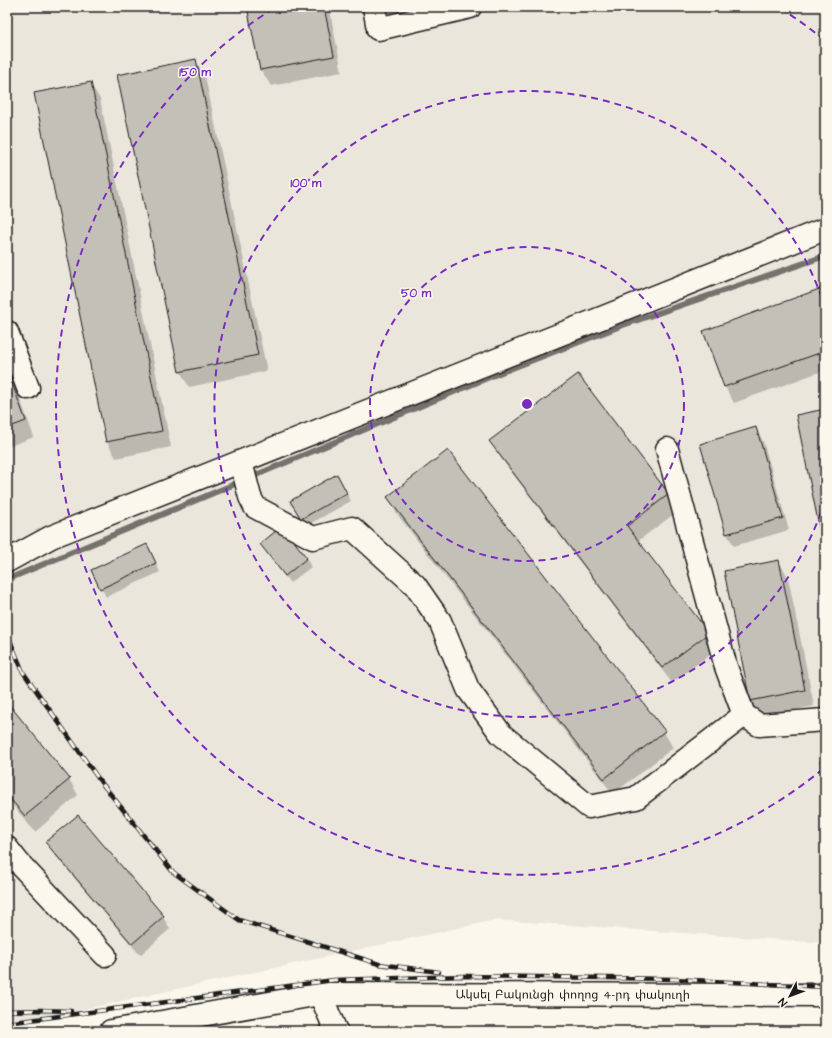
<svg xmlns="http://www.w3.org/2000/svg" width="832" height="1038" viewBox="0 0 832 1038" font-family="'Architects Daughter','Noto Sans Armenian',sans-serif">
<rect width="100%" height="100%" fill="#fbf7ec"/>
<filter id="ink" filterUnits="userSpaceOnUse"><feTurbulence type="fractalNoise" baseFrequency=".025" numOctaves="2"/><feDisplacementMap in="SourceGraphic" scale="8" xChannelSelector="R" yChannelSelector="G"/><feConvolveMatrix kernelMatrix="1 2 1 2 8 2 1 2 1" color-interpolation-filters="sRGB"/></filter>
<g filter="url(#ink)">
<polygon fill="#eae6dc" points="7,7 825,7 825,943 495,920 7,1026"/>
<g fill="#0003">
<polygon points="248,7 329,7 342,72 271,86 261,70"/>
<polygon points="195,60 205,76 267,371 189,387 180,371"/>
<polygon points="90,83 100,99 171,447 116,458 107,442"/>
<polygon points="825,288 825,370 734,403 725,387 704,332"/>
<polygon points="7,363 34,437 7,447"/>
<polygon points="756,428 763,441 789,530 734,546 727,534 701,444"/>
<polygon points="491,441 669,495 678,511 638,541 717,649 672,683 500,457"/>
<polygon points="448,452 664,732 673,748 613,794 397,514 388,498"/>
<polygon points="337,476 351,501 306,526 292,501"/>
<polygon points="282,527 307,559 311,567 290,583 266,552 261,544"/>
<polygon points="151,554 160,572 106,597 93,571"/>
<polygon points="779,561 788,577 814,706 760,717 751,701"/>
<polygon points="7,704 69,779 78,795 35,832 7,798"/>
<polygon points="77,816 163,917 170,929 140,955 54,854 47,842"/>
</g>
<g fill="none" stroke-linecap="round" stroke-linejoin="round">
<polyline stroke="#74726e" stroke-width="6" points="13,577 499,373 623,325 825,256"/>
</g>
<g fill="#c3c0b8" stroke="#1c1c1c">
<polygon points="247,7 324,7 334,56 260,70"/>
<polygon points="196,59 258,355 179,372 117,75"/>
<polygon points="91,82 162,431 106,442 34,93"/>
<polygon points="825,287 825,351 724,387 703,331"/>
<polygon points="7,370 26,421 7,428"/>
<polygon points="578,374 669,494 627,526 709,633 662,668 489,441"/>
<polygon points="825,409 825,555 796,415"/>
<polygon points="756,427 783,518 726,534 700,444"/>
<polygon points="448,450 665,731 604,779 387,497"/>
<polygon points="337,474 347,493 301,519 290,501"/>
<polygon points="282,526 307,558 285,576 260,544"/>
<polygon points="147,544 156,563 100,589 91,570"/>
<polygon points="779,560 805,690 750,701 724,571"/>
<polygon points="7,702 70,779 25,816 7,795"/>
<polygon points="825,759 825,782 820,761"/>
<polygon points="78,815 164,916 132,944 45,842"/>
</g>
<g fill="none" stroke-linecap="round" stroke-linejoin="round">
<g stroke="#1c1c1c" stroke-width="25">
<g id="minor">
<polyline points="374,7 378,29 470,7"/>
<polyline points="7,332 28,388"/>
<polyline points="667,449 726,667 744,715 759,725 825,720"/>
<polyline points="241,462 250,497 255,507 313,538 352,528 415,585 440,621 468,689 501,734 589,807 636,798 744,715"/>
<polyline points="7,561 51,537 825,229"/>
<polyline points="7,848 18,862 105,955"/>
<polyline points="320,994 336,1031"/>
<path id="s1" d="M111 1031 320 994 825 995"/>
</g>
</g>
<use href="#minor" stroke="#fbf7ec" stroke-width="22"/>
<g stroke="#1c1c1c" stroke-width="4.5">
<g id="rail">
<polyline points="7,633 23,672 100,781 173,872 239,920 379,964 439,972"/>
<polyline points="7,1011 41,1010 71,1011"/>
<polyline points="7,1023 334,980 465,976 674,979 825,987"/>
</g>
</g>
<use href="#rail" stroke="#fbf7ec" stroke-width="3" stroke-dasharray="9" stroke-linecap="butt"/>
</g>
</g>
<g fill="none" stroke="#7b2cbf" stroke-width="2" stroke-dasharray="7 5">
<circle cx="527" cy="404" r="157"/>
<path d="M825 501A313 313 0 1 1 825 307"/>
<path d="M823 769A470 470 0 1 1 274 8M780 8A470 470 0 0 1 823 39"/>
</g>
<g text-anchor="middle" stroke-width="3" stroke-linejoin="round" paint-order="stroke">
<g font-size="12" fill="#1c1c1c" stroke="#fbf7ec">
<text dy="4" stroke="none"><textPath href="#s1" startOffset="465">Ակսել Բակունցի փողոց 4-րդ փակուղի</textPath></text>
</g>
</g>
<circle cx="527" cy="404" r="6" fill="#7b2cbf" stroke="#fbf7ec" stroke-width="2"/>
<g font-size="12" text-anchor="middle" font-weight="bold" fill="#7b2cbf" stroke="#fbf7ec" stroke-width="3" stroke-linejoin="round" paint-order="stroke">
<text x="195" y="76">150 m</text>
<text x="306" y="187">100 m</text>
<text x="416" y="297">50 m</text>
</g>
<rect width="832" height="1038" fill="none" stroke="#fbf7ec" stroke-width="24"/>
<rect x="12" y="12" width="808" height="1014" fill="none" stroke="#1c1c1c" stroke-width="1.5" filter="url(#ink)"/>
<g transform="translate(790 996) rotate(228)" stroke="#fbf7ec" stroke-width="3" paint-order="stroke">
<path d="M0-3L7 15L0 10L-7 15Z" fill="#1c1c1c"/>
<text y="-6" font-size="11" font-weight="bold" text-anchor="middle" fill="#1c1c1c">N</text>
</g>
</svg>
